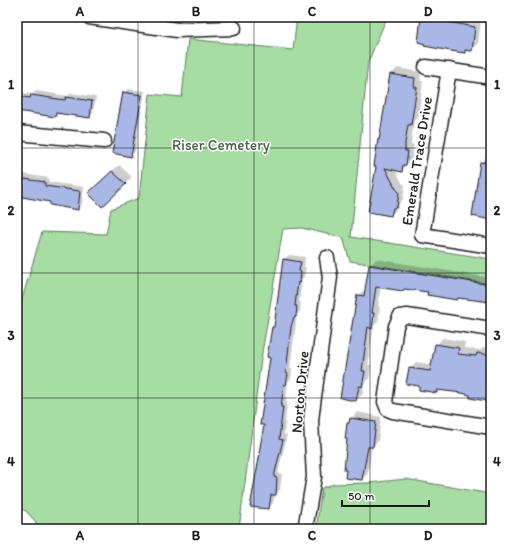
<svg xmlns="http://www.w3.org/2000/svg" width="508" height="546" viewBox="0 0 508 546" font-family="Itim,sans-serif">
<rect width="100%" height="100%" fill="#fff"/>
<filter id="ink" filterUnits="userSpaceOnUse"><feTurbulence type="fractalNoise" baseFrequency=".025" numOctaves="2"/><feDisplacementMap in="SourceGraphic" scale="8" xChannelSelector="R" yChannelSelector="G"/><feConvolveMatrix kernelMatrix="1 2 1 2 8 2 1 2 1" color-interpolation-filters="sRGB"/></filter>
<g filter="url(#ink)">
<g fill="#a5dda2" stroke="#607c5f">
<polygon points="295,17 387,17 368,62 351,237 491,259 491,284 350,261 343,238 302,228 283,229 261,359 239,529 35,529 36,522 26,511 17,507 17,316 42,232 106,234 111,209 139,198 150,94 182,97 188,39 293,50 296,26"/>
<polygon points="448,17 491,17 491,23"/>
<polygon points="406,479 491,494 491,529 316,529 322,488 334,484 368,483"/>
</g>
<g fill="#0003">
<polygon points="423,17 463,17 481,20 478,44 472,50 467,49 464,52 422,18"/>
<polygon points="397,68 421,72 420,81 423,81 418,118 414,121 412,136 411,144 414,145 412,158 401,170 395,169 402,183 405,185 403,199 399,204 398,208 391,215 377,166 379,140 381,138 391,75"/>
<polygon points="128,89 145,91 135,151 131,155 124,93"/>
<polygon points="36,91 68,96 71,93 96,97 93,113 89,117 59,112 55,116 23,111 20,114 17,114 17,92 33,94"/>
<polygon points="491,106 491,127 488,127"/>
<polygon points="488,156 491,156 491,219 481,162"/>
<polygon points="119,165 132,177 102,206 96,186"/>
<polygon points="17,173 49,178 49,182 84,187 82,204 77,208 52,201 17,195"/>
<polygon points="289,255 305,257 304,267 306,267 304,277 302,279 299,302 301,302 300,312 297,314 296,322 290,369 292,369 291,379 288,381 286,402 287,402 284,434 287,435 278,473 282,474 280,490 275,495 273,503 269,508 265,425 273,327 275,325 284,259"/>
<polygon points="376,259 491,278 491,304 485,303 486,300 429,292 381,286 378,306 380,307 378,321 374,326 368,365 371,365 369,379 364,384 363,394 356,400 341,398 358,295 366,289 370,266"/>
<polygon points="443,338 465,342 464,348 481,350 484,347 491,348 491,401 462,392 439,389 436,392 420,386 410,368 416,362 433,365 436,345"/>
<polygon points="357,412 381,417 378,441 372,447 368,473 362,479 348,438 348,423"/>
</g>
<g fill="#a9b7e7" stroke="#1c1c1c">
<polygon points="421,17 475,27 472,51 465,50 465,53 451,51 424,46 425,44 418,42"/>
<polygon points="390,74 415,78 414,87 417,87 411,125 408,125 405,143 405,151 408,151 406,165 403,165 402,172 385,168 396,189 399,192 397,207 393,208 391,216 368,212 376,167 374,166 378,139 379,140"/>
<polygon points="123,92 142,95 131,157 112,153"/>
<polygon points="31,95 65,100 66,97 92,101 90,118 56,113 55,117 17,111 17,96 30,98"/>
<polygon points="480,162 491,163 491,220 472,216"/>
<polygon points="112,171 126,184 102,207 88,193"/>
<polygon points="18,178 45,182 45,186 80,191 78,210 50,205 50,202 17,196"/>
<polygon points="283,259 301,262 299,271 301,272 300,283 298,282 295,306 297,306 296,317 294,317 291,327 286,373 288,374 286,385 284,384 281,407 283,407 279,439 283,440 274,477 277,478 276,495 271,495 269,509 250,507 260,453 259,453 264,425 260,425 270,358 267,357 272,327 274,327"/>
<polygon points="369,265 491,285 491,302 458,298 457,300 427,295 428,292 404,289 403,291 376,287 372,313 374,313 372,329 368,327 364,356 362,371 365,371 362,387 359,386 356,401 340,398 357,295 364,296"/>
<polygon points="435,344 459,348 458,354 476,356 477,353 491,355 491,402 470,398 470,395 462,393 437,390 437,393 419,390 419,386 406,384 409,368 430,371"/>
<polygon points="350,418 376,422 373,447 368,447 362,480 345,478 346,470 344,470 347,439 345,439 347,423 349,423"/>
</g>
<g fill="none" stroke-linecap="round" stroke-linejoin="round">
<g stroke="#1c1c1c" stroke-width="17">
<g id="minor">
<polyline points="89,17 177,30 234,28"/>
<polyline points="426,67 491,77"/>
<polyline points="449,70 422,235 491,246"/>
<polyline points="17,133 104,141"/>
<polyline points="491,329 407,316 400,317 396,326 385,402 388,409 393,411 491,427"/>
<polyline points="305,529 314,477 311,421 312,412 330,277 327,258"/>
</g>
</g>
<use href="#minor" stroke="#fff" stroke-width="14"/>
</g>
</g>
<path fill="none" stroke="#1c1c1c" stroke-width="1" stroke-opacity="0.55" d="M138 17V529M254 17V529M370 17V529M17 148H491M17 273H491M17 398H491"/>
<g text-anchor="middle" stroke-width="3" stroke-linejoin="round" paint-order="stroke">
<g font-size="15" fill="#4c604b" stroke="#fff">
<text x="221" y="150">Riser Cemetery</text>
</g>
<g font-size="15" fill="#1c1c1c" stroke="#fff">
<text transform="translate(417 161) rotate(-81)" y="5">Emerald Trace Drive</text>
<text transform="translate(300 392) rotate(-85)" y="5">Norton Drive</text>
</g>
</g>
<rect width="508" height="546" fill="none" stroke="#fff" stroke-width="44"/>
<path d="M342 500v6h87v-6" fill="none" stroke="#1c1c1c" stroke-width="2"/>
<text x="348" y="500" font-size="12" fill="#1c1c1c" stroke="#ffffff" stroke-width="3" paint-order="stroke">50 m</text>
<rect x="22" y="22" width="464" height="502" fill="none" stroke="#1c1c1c" stroke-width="1.5"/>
<g font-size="13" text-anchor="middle" font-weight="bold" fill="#1c1c1c">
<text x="80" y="16">A</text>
<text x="196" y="16">B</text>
<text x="312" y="16">C</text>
<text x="428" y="16">D</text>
<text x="11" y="89">1</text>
<text x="497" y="89">1</text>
<text x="11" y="215">2</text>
<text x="497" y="215">2</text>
<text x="11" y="340">3</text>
<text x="497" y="340">3</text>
<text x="11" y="466">4</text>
<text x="497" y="466">4</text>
<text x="80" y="540">A</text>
<text x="196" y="540">B</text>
<text x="312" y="540">C</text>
<text x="428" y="540">D</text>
</g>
</svg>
